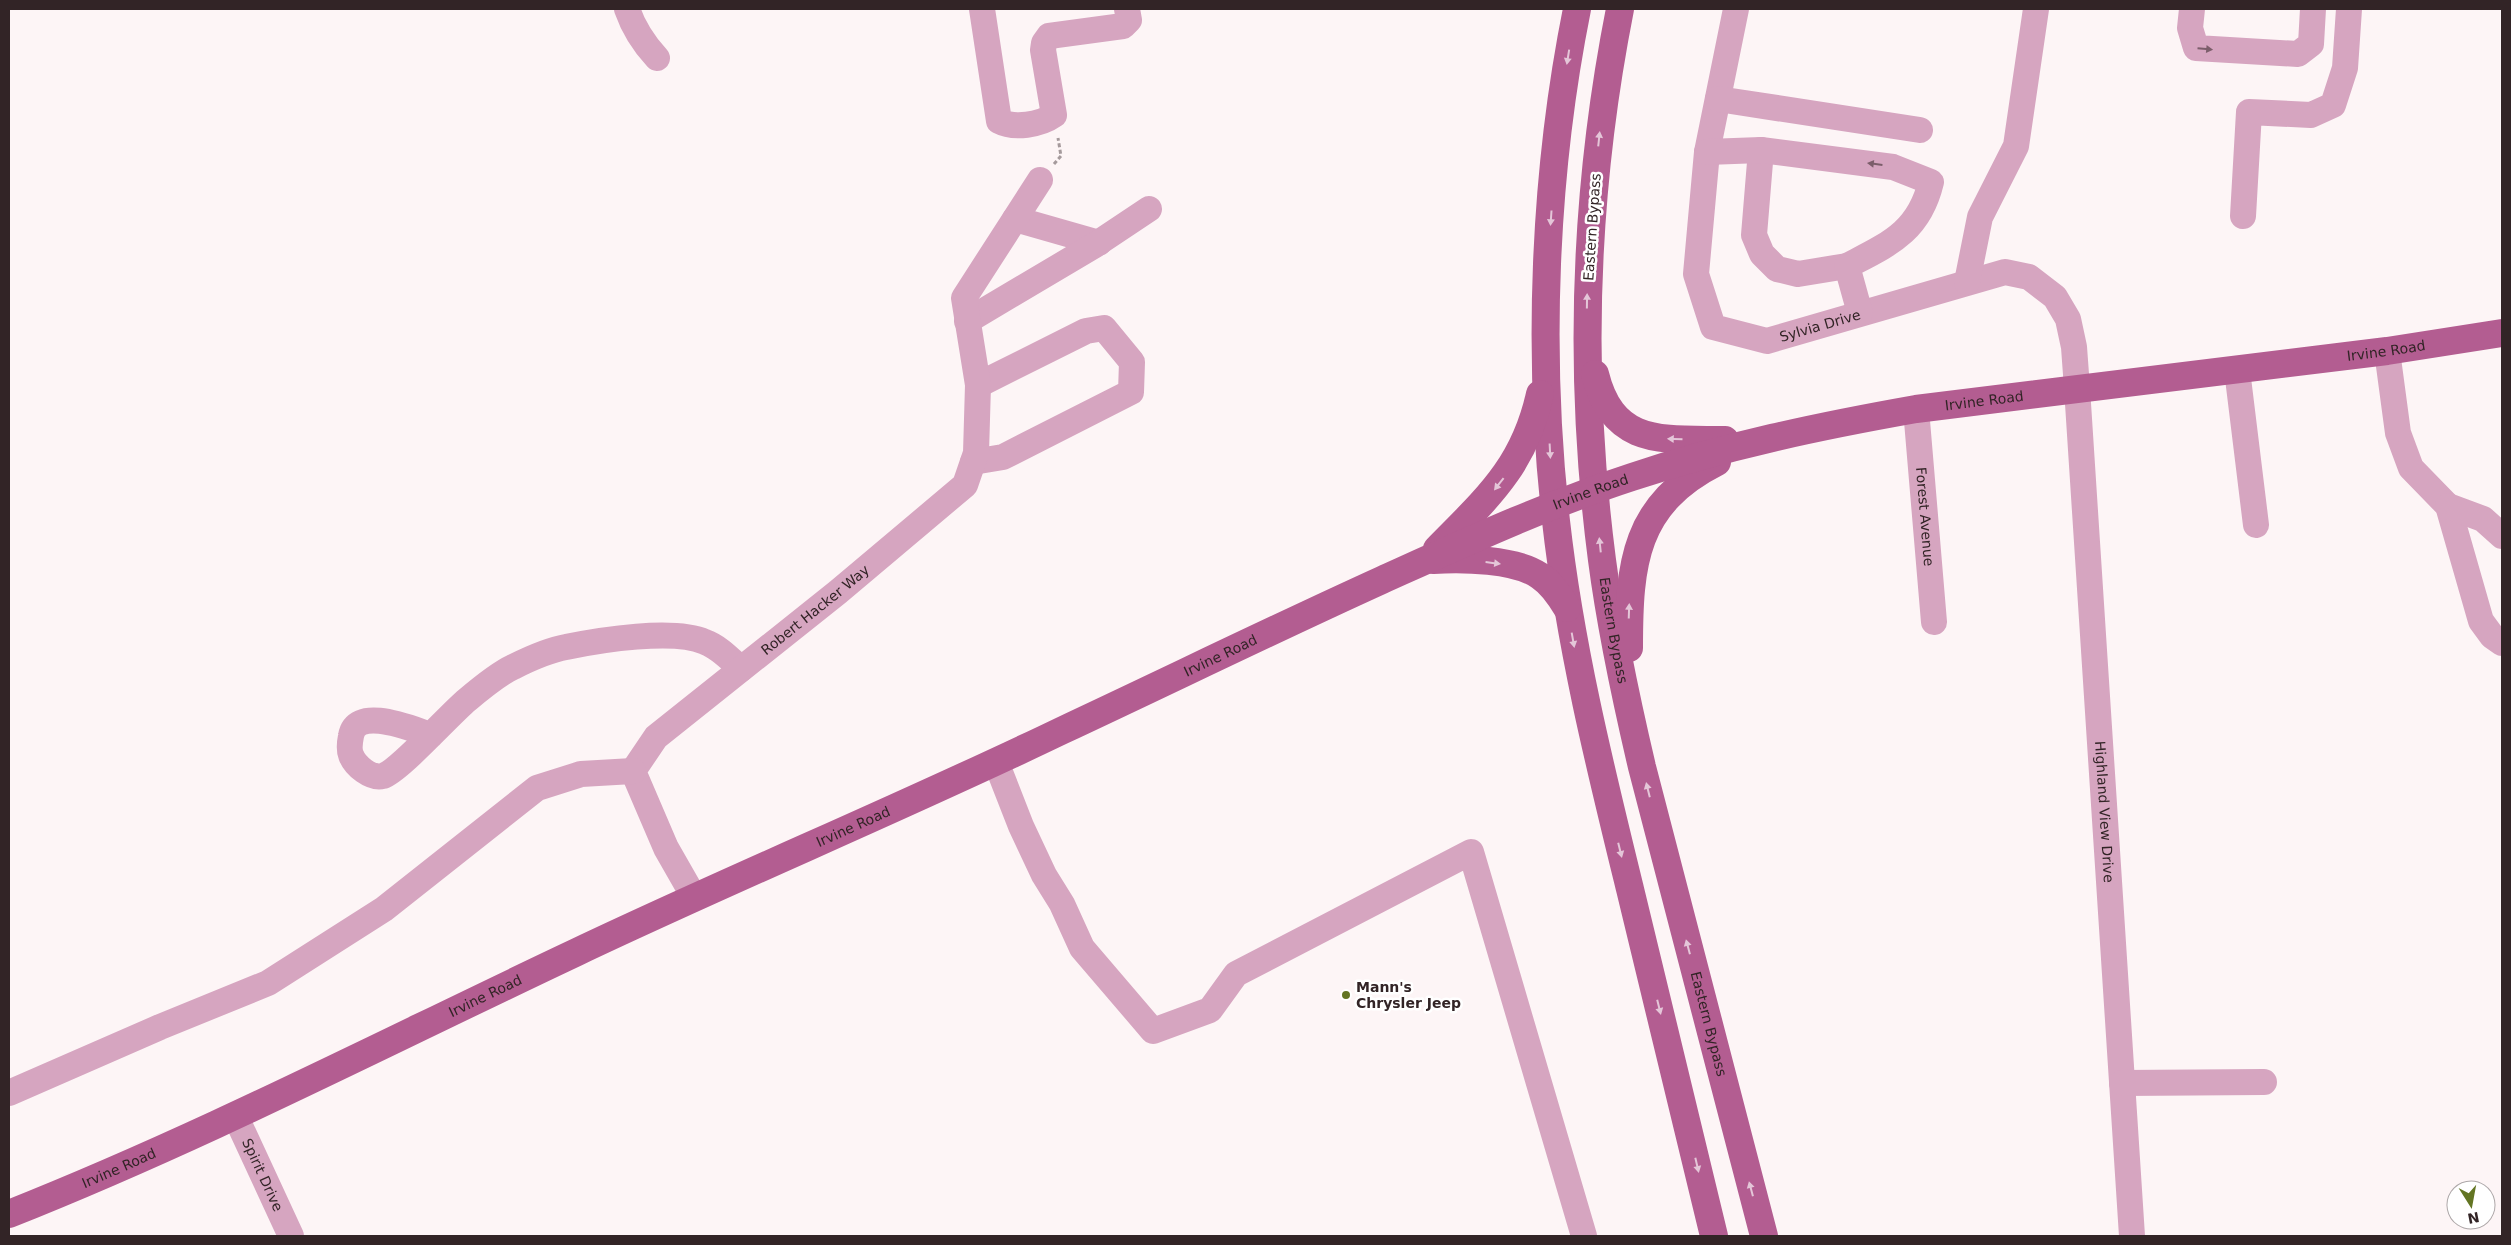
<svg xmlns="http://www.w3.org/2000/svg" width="2511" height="1245" viewBox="0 0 2511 1245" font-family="'DejaVu Sans',sans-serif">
<rect width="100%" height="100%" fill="#fdf5f6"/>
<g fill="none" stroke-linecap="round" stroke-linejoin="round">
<polyline stroke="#a59a9c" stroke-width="3" stroke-dasharray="4 2.5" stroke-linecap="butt" points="1054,164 1061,156 1058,138"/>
<g stroke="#d6a5c0" stroke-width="26">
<path d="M627 9C634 29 643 43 657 58"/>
<path d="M982 9 999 121C1014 129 1040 125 1054 115L1043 50 1044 43 1049 36 1123 26 1129 20 1127 9"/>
<path id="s1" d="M1736 9 1707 152 1696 274 1713 327 1767 341 2005 272 2029 277 2055 297 2068 319 2074 347 2077 388 2132 1236"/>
<polyline points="2192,9 2190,28 2196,48 2298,54 2311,44 2313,9"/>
<polyline points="1718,99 1920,130"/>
<polyline points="1761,150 1754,235 1762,254 1777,269 1798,274 1847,266"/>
<path d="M1707 152 1761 150 1893 167 1931 182C1919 232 1889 244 1847 266L1860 313"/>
<polyline points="2243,216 2249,112 2311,115 2333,105 2345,68 2349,9"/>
<polyline points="1015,219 1099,243"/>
<polyline points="1967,282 1980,217 2016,146 2036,9"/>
<polyline points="967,321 1095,245 1149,209"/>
<polyline points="2387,351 2398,433 2411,468 2448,506 2481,621 2492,636 2502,643"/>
<polyline points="2237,370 2256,525"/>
<path id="s2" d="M1916 409 1934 622"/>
<polyline points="973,462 1003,457 1131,392 1132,362 1104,328 1086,331 978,385"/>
<polyline points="2448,506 2483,519 2502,536"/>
<path d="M431 735C412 729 356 705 351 736 350 741 349 750 351 755 355 766 371 779 383 776 399 771 450 714 467 700 480 689 498 674 513 667 529 659 549 650 566 647 600 640 674 628 705 642 719 647 730 659 741 669"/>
<polyline points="996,762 1021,826 1044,875 1062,904 1082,948 1153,1031 1210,1010 1236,974 1471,852 1584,1236"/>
<path id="s3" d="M694 897 666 848 633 771 656 737 838 592 965 485 976 453 978 385 964 298 1040 180"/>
<polyline points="2122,1083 2264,1082"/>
<polyline points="9,1093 160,1027 268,983 384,909 537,788 581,774 633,771"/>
<path id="s4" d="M235 1115 291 1236"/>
</g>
<g stroke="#b35d91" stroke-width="28">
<path d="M1577 9C1544 173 1537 354 1556 521 1570 646 1600 767 1630 889 1658 1005 1686 1120 1714 1236"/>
<path id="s5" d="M1620 9C1584 191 1578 376 1602 560 1611 629 1626 699 1642 767L1764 1236"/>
<path d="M1595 374C1613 447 1663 439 1725 440"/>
<path d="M1437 549C1486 499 1524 467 1540 394"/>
<path d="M1433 560C1462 558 1516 559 1540 576 1552 584 1560 596 1567 608"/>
<path d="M1629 648C1629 563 1634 504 1717 462"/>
<path id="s6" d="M9 1214C203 1137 388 1041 577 952 737 876 901 808 1061 731 1168 681 1274 629 1382 580 1464 543 1546 505 1632 477 1725 446 1820 426 1916 409L2387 351 2502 333"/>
</g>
</g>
<defs><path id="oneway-solid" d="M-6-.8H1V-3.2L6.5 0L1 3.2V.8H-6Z" transform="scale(1.25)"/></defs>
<g fill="#7c5e6b">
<use href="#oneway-solid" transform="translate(2205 49) rotate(5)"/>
<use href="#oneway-solid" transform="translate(1875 164) rotate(-173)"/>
</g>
<g fill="#e4c6d8">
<use href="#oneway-solid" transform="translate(1568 57) rotate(99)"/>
<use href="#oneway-solid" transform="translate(1599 139) rotate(-84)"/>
<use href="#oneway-solid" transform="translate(1551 218) rotate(94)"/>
<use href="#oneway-solid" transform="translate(1587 301) rotate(-89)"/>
<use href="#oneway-solid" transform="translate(1675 439) rotate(-178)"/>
<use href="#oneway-solid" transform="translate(1550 451) rotate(87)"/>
<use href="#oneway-solid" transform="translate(1499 484) rotate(128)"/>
<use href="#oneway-solid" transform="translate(1600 545) rotate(-96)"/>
<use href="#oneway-solid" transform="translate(1493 563) rotate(7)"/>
<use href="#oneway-solid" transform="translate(1629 611) rotate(-88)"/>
<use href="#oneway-solid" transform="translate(1573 640) rotate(80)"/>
<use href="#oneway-solid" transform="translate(1648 790) rotate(-104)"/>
<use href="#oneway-solid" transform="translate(1620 850) rotate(76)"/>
<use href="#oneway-solid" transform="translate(1688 947) rotate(-105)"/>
<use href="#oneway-solid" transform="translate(1659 1007) rotate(76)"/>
<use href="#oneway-solid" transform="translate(1697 1165) rotate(77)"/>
<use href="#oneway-solid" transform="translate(1751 1189) rotate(-105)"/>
</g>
<circle fill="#637523" stroke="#fff" stroke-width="2" cx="1346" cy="995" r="5"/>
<g text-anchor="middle" stroke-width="5" stroke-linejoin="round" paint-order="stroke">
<g font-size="14" fill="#322426" stroke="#fff">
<text transform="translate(1592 227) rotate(-86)" y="5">Eastern Bypass</text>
<text dy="5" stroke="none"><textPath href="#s1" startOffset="435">Sylvia Drive</textPath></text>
<text dy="5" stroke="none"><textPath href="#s6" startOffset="2549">Irvine Road</textPath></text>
<text dy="5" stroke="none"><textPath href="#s6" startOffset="2144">Irvine Road</textPath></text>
<text dy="5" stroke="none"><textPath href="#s6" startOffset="1739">Irvine Road</textPath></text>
<text dy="5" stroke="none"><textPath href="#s2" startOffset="108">Forest Avenue</textPath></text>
<text dy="5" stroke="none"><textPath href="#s3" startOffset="385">Robert Hacker Way</textPath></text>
<text dy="5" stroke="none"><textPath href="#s5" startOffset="625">Eastern Bypass</textPath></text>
<text dy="5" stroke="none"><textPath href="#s6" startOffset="1334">Irvine Road</textPath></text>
<text dy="5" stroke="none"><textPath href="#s1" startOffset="1205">Highland View Drive</textPath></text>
<text dy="5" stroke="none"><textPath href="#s6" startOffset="929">Irvine Road</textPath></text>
<text dy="5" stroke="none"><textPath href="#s6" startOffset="524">Irvine Road</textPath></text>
<text dy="5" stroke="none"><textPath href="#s5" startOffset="1030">Eastern Bypass</textPath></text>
<text dy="5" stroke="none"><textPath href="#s6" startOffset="119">Irvine Road</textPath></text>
<text dy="5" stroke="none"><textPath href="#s4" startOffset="66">Spirit Drive</textPath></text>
</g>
<g font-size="14" font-weight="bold" fill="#322426" stroke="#fff" text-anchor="start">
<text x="1356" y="992">Mann's<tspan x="1356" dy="16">Chrysler Jeep</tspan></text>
</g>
</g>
<rect width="2511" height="1245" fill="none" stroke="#322426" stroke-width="20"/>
<g transform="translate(2471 1205) rotate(169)"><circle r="24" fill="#ffffff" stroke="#ada7a8"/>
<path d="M0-4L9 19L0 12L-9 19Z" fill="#637523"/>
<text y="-8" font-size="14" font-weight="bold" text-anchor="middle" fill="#322426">N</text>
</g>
</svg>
